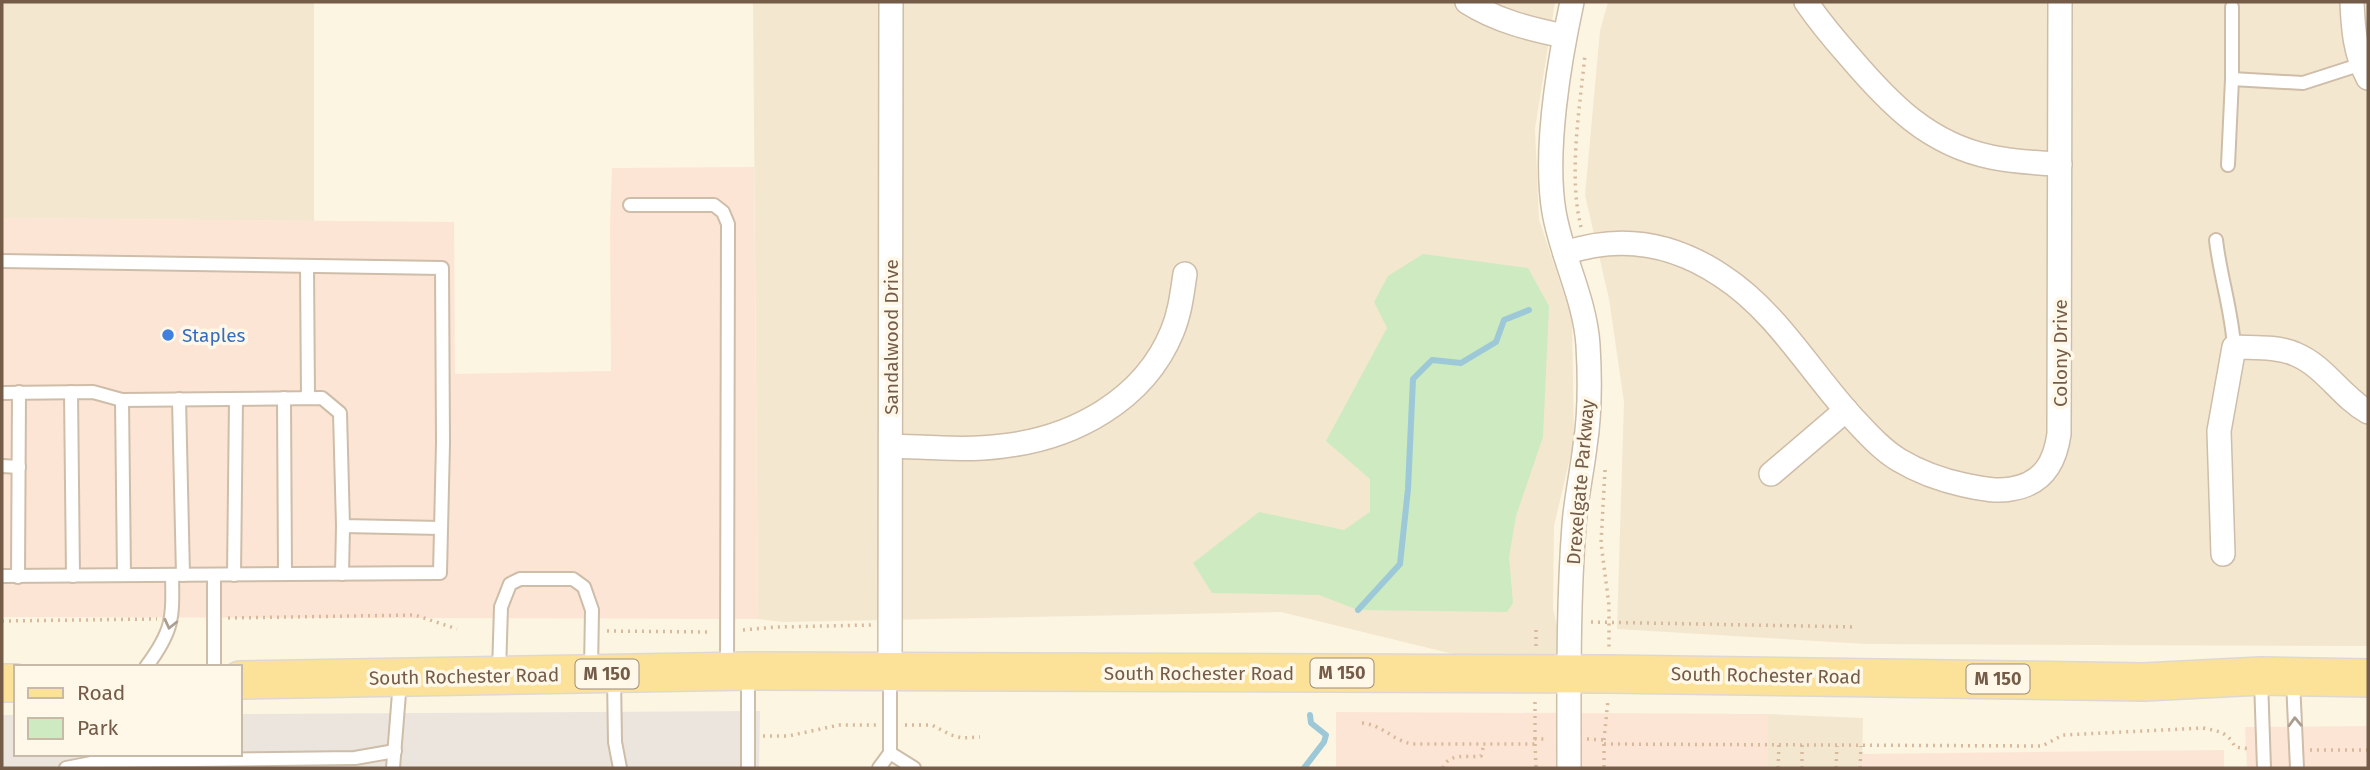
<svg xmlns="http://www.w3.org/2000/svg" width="2370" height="770" viewBox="0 0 2370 770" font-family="'Fira Sans',sans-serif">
<rect width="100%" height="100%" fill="#fcf5e2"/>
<g fill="#f4e7d0">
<polygon points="2,2 314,2 314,221 2,218"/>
<polygon points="753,2 1555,2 1535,129 1539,219 1572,319 1574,441 1554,526 1553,609 1569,674 1535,674 1281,612 783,622 758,619"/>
<polygon points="1608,2 2368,2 2368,646 1866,644 1617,629 1624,402 1609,299 1585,195 1600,31"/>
<polygon points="1768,714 1863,718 1862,768 1768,768"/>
</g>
<g fill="#fde5d5">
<polygon points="754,167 758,619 2,617 2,218 454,222 455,374 611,371 610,224 612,168"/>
<polygon points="1336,712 1768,714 1768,768 1336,768"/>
<polygon points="2368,726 2368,768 2247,768 2245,727"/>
<polygon points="2224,750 2224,768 1862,768 1862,754"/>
</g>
<polygon fill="#ebe5dd" points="760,711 759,768 2,768 2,715 16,715 16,754 240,754 240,714"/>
<polygon fill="#cdeac0" points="1423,254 1528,268 1549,306 1543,437 1516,516 1509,557 1513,603 1507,612 1358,610 1319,595 1212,593 1193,563 1259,512 1344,530 1370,512 1370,479 1326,441 1387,328 1374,302 1388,276"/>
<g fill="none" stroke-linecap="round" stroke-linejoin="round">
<g stroke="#9cc8d8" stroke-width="6">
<polyline points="1358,610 1400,564 1408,489 1413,379 1432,360 1461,363 1496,342 1504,320 1529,310"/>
<polyline points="1304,768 1324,742 1326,735 1311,723 1310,715"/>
</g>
<g stroke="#cebda8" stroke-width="16">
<g id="lane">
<polyline points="2232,79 2303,83 2362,64"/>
<polyline points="2228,165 2232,79 2232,7"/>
<polyline points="630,205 714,205 723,212 728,224 727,668"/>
<path d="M2216 240C2220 276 2232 311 2234 347"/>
<polyline points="2,261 442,268 443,443 440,573 2,576"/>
<polyline points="307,266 308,398"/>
<polyline points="71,392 73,576"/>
<polyline points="2,393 93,392 122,400 322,398 340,413 343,526 441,528"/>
<polyline points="284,398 285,574"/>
<polyline points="179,399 183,575"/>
<polyline points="122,400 124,575"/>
<polyline points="2,466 19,467"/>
<polyline points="342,574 343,526"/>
<polyline points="214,575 214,667"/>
<polyline points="234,575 236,399"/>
<polyline points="18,577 19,392"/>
<path d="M146 667C173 631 173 619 172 575"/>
<polyline points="499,672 501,607 510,584 520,579 573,579 584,587 592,610 591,670"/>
<polyline points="890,676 890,753 914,768"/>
<polyline points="614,678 615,742 620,768"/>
<polyline points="2261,680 2264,768"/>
<polyline points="2293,681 2297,768"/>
<polyline points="66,768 102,761 355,758 395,751"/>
<polyline points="393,768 400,681"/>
<polyline points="748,768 748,675"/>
<polyline points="879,768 890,753"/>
</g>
</g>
<g stroke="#cebda8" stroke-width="26">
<g id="street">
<path d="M1467 2C1497 21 1530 29 1564 36"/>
<path d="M1806 2C1819 21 1834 39 1849 56 1889 103 1928 144 1991 157 2014 162 2037 163 2060 164"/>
<path d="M2352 2C2353 28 2355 54 2368 78"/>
<path d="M1565 253C1621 234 1673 243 1722 276 1776 311 1809 370 1852 417 1866 432 1881 449 1899 460 1919 472 1941 480 1964 485 1979 488 1996 492 2011 489 2043 484 2055 463 2059 434L2060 2"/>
<path d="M891 446C927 447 966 451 1003 446 1074 438 1144 400 1172 332 1180 313 1182 294 1185 274"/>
<polyline points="1771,474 1846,410"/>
<path d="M2223 554 2219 431 2234 347C2253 348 2277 346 2295 354 2325 366 2341 397 2368 412"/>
<polyline points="890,672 891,2"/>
<path d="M1569 768C1569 687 1568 605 1574 525 1576 498 1582 472 1585 446 1590 414 1590 378 1588 345 1585 299 1562 258 1554 212 1544 152 1559 62 1572 2"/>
</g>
</g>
<g stroke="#ded8d3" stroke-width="40">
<g id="primary">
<polyline points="240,680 748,671 1608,674 2144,682 2261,676 2368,678"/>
<polyline points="2,683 16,683"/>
</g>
</g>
<g stroke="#d7b99c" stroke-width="3.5" stroke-dasharray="2 5" stroke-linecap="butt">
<path d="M1581 227C1568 175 1580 107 1585 54"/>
<polyline points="1605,470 1601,543 1609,605 1609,647"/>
<polyline points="228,618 415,615 457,629"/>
<polyline points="2,621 157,619"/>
<polyline points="1591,622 1857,627"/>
<polyline points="743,630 776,627 872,625"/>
<polyline points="607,631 711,632"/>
<polyline points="1536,646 1536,626"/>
<path d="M1362 723C1383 725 1392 740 1412 744H1535V739H1548"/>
<polyline points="905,725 932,725 951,735 962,738 980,737"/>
<polyline points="763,736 788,736 839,725 876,725"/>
<polyline points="1535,739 1535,702"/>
<path d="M1587 739 1604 740V744L2042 746 2063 735 2203 728C2218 731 2228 732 2235 747L2250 749"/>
<polyline points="1604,740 1608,700"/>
<polyline points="1535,744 1536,768"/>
<polyline points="1604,744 1604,768"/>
<polyline points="2310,750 2368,750"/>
<path d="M1443 768C1449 752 1467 758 1481 756L1484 744"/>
<polyline points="1778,768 1779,745"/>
<polyline points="1802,768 1802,745"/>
<polyline points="1836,768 1837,746"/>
<polyline points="1860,768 1861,746"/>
</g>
<use href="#lane" stroke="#fff" stroke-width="12"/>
<use href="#street" stroke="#fff" stroke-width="23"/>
<use href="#primary" stroke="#fce299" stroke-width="37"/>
</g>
<defs><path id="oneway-chevron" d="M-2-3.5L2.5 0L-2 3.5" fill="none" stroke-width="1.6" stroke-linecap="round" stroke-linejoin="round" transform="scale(1.75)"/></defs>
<g stroke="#ac9d91">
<use href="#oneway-chevron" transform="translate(170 624) rotate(103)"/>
<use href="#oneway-chevron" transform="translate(2295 722) rotate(-92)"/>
</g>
<circle fill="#3f7fe0" stroke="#fff8e8" stroke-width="2.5" cx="168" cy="335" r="7"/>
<g text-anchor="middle" stroke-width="7" stroke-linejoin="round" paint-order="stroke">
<g fill="#fff8e8" stroke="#9e8b78" stroke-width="2">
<rect x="1310.5" y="658.5" width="63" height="29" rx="5"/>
<rect x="575.5" y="659.5" width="63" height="29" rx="5"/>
<rect x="1966.5" y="664.5" width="63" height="29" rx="5"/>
</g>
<g font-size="18" font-weight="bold" fill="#745c48">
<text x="1342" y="679">M 150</text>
<text x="607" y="680">M 150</text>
<text x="1998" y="685">M 150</text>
</g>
<g font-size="19" fill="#366cbe" stroke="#fff8e8" text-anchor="start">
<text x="182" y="342">Staples</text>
</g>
<g font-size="19" fill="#745c48" stroke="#fff8e8">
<text transform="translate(891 337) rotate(-90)" y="7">Sandalwood Drive</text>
<text transform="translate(2060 353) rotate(-90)" y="7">Colony Drive</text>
<text transform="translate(1580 482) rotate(-85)" y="7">Drexelgate Parkway</text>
<text x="1199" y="680">South Rochester Road</text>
<text transform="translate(1766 675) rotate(1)" y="7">South Rochester Road</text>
<text transform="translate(464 676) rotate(-1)" y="7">South Rochester Road</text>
</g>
</g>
<rect width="2370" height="770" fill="none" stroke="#745c48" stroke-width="7"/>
<rect x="14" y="665" width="228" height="91" fill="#fff8e8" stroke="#c7baa8" stroke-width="2"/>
<rect x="28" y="688" width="35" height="10" fill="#fce299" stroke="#c7baa8" stroke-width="2"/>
<text x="77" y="700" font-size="21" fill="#745c48">Road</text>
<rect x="28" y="718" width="35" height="21" fill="#cdeac0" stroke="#c7baa8" stroke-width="2"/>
<text x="77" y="735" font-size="21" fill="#745c48">Park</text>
</svg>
